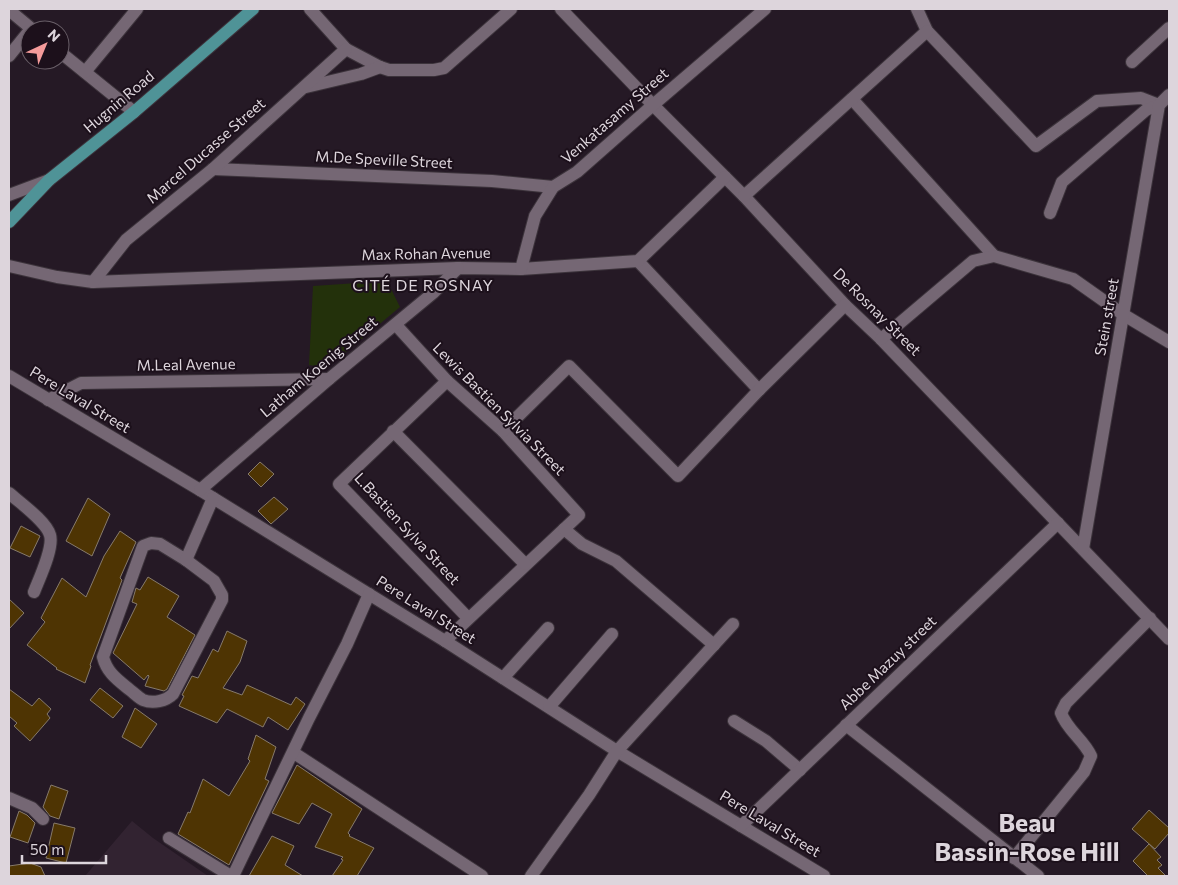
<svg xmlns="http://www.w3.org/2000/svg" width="1178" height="885" viewBox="0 0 1178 885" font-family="Commissioner,sans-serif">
<rect width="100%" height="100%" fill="#251925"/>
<polygon fill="#322331" points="132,821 153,838 208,876 85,876"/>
<polygon fill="#23310b" points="387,281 400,307 327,368 309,365 313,286"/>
<g fill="#4e3403" stroke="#867a6b">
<polygon points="260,462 274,474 261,487 248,474"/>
<polygon points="274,497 288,509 271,524 258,511"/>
<polygon points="88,498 110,514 92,556 66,541"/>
<polygon points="21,526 40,536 30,557 10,548"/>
<polygon points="120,531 136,542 120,578 122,580 90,665 91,666 85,683 56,669 57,668 27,645 45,622 41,618 62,578 86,597 104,556"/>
<polygon points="148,577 179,596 167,617 195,635 167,689 164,691 145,686 149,676 148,675 144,680 113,653 137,604 132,602 136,588 140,590"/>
<polygon points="9,599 24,613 9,629"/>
<polygon points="227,631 247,641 240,662 223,688 242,695 247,685 291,705 296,697 305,704 288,730 268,717 263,727 227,709 217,723 179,706 184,696 182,695 192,676 198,678 213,649 218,652"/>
<polygon points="100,688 123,706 113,718 90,700"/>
<polygon points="9,689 32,706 39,698 51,709 47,714 50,718 30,741 14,726 17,723 9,716"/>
<polygon points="135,708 157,724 141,748 122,737"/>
<polygon points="256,735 276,747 265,779 269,781 229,865 178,834 188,812 190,813 203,779 229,796 250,761 248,759"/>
<polygon points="297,765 362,809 348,833 350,835 349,836 374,848 357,876 332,876 343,860 341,859 343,857 315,847 332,814 312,803 299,824 272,813"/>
<polygon points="51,785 68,791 59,819 50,816 43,807"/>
<polygon points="1149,810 1169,828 1169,833 1155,849 1132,829"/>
<polygon points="19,811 27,815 35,823 28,843 10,837"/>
<polygon points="54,823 75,828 66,863 46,858"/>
<polygon points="272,836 294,846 285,865 303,876 249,876"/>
<polygon points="1149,844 1161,857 1157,860 1162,865 1158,868 1166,876 1148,876 1133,861"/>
<polygon points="30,863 41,867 45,876 9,876 9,866"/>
</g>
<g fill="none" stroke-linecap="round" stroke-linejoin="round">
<g stroke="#3c333b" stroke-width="14">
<g id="minor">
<polyline points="310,9 346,49 380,67 389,70 434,70 444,68 511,9"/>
<polyline points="561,9 653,105 744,196 845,305 881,339 1169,639"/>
<polyline points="917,9 927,31 1036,146 1097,101 1141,98 1159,105"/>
<polyline points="9,10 33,30"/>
<polyline points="60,52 134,112"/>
<polyline points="9,56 30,30"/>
<polyline points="1132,62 1169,28"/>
<polyline points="85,72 137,9"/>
<polyline points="306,87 361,74 380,67"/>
<polyline points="852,99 994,256"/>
<polyline points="213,169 492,181 553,187"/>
<polyline points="9,195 49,180"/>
<polyline points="744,196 927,31"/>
<polyline points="1050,213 1062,182 1146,110 1159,105"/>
<polyline points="638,261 759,390"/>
<polyline points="9,266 57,277 93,282 458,268 521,269 638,261 725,177"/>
<polyline points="521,269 535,216 553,187 577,172 653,105 765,9"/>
<polyline points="93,282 126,240 213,169 346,49"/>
<polyline points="396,325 447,381 503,431 579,515 445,641"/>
<polyline points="881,339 973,261 994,256 1073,279 1124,315 1169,342"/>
<polyline points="9,376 200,490 445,641 617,751 824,876"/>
<polyline points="447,381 339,484 468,618"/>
<polyline points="48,400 81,383 329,379"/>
<polyline points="393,431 525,564"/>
<polyline points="503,431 569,366 678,476 759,390 845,305"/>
<polyline points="200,490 329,379 433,293 458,268"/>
<path d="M9 493C20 503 46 521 50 535 54 548 39 579 34 592"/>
<polyline points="564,529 582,544 616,561 714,645"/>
<path d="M151 543 160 544 186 560 214 581 222 595V600L173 694C166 701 153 704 143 700 139 698 134 693 130 690 118 680 107 673 103 657L143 546Z"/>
<polyline points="1083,549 1159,105 1169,95"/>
<polyline points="186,560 213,498"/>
<polyline points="503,678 548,628"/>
<polyline points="549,707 612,634"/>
<polyline points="734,721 766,741 800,770"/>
<polyline points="846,725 1038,876"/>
<polyline points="294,753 482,876"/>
<polyline points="9,798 32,808 43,819"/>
<polyline points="741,826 1058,523"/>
<polyline points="169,838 231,876"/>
<path d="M1014 858 1084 772 1091 756C1084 740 1067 730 1061 713L1066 703 1150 618"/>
<polyline points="233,876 309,718 347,644 369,594"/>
<polyline points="531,876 589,795 617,751 733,624"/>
</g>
</g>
<g stroke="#3c333b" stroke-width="14">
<polyline id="major" points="9,222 49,180 134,112 253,9"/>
</g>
<use href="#minor" stroke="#756774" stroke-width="12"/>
<use href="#major" stroke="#4f9397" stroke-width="12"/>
</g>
<g text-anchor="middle" stroke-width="4" stroke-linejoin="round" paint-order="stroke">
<g font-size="15" fill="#ddd5dc" stroke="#1c101b">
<text transform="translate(119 102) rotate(-40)" y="5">Hugnin Road</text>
<text transform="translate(615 116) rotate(-41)" y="5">Venkatasamy Street</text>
<text transform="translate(206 151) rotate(-41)" y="5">Marcel Ducasse Street</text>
<text transform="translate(384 160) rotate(3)" y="5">M.De Speville Street</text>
<text transform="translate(426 254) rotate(-1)" y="5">Max Rohan Avenue</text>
<text transform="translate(877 312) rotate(45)" y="5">De Rosnay Street</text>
<text transform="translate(1107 317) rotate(-80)" y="5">Stein street</text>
<text transform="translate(186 365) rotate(-1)" y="5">M.Leal Avenue</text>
<text transform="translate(319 367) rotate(-40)" y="5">Latham Koenig Street</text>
<text transform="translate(80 400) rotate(31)" y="5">Pere Laval Street</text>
<text transform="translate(499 409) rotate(45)" y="5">Lewis Bastien Sylvia Street</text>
<text transform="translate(407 529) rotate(47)" y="5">L.Bastien Sylva Street</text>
<text transform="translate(426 610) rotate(32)" y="5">Pere Laval Street</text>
<text transform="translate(888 663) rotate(-44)" y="5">Abbe Mazuy street</text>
<text transform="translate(770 824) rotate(31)" y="5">Pere Laval Street</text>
</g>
<g font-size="16" letter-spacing="1" fill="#ddd5dc" stroke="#1c101b">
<text x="423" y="291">CITÉ DE ROSNAY</text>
</g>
<g font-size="25" font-weight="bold" fill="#ddd5dc" stroke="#1c101b">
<text x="1027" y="832">Beau<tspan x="1027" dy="29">Bassin-Rose Hill</tspan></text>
</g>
</g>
<rect width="1178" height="885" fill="none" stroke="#ddd5dc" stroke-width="20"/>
<g transform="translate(45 45) rotate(44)"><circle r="24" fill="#1c101b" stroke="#695f68"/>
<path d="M0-4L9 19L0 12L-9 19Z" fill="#f59b9b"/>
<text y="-8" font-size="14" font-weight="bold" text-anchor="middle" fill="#ddd5dc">N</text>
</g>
<path d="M22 855v8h84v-8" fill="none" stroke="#ddd5dc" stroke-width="2.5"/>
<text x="30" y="855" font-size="15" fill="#ddd5dc" stroke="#1c101b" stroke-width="4" paint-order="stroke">50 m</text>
</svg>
